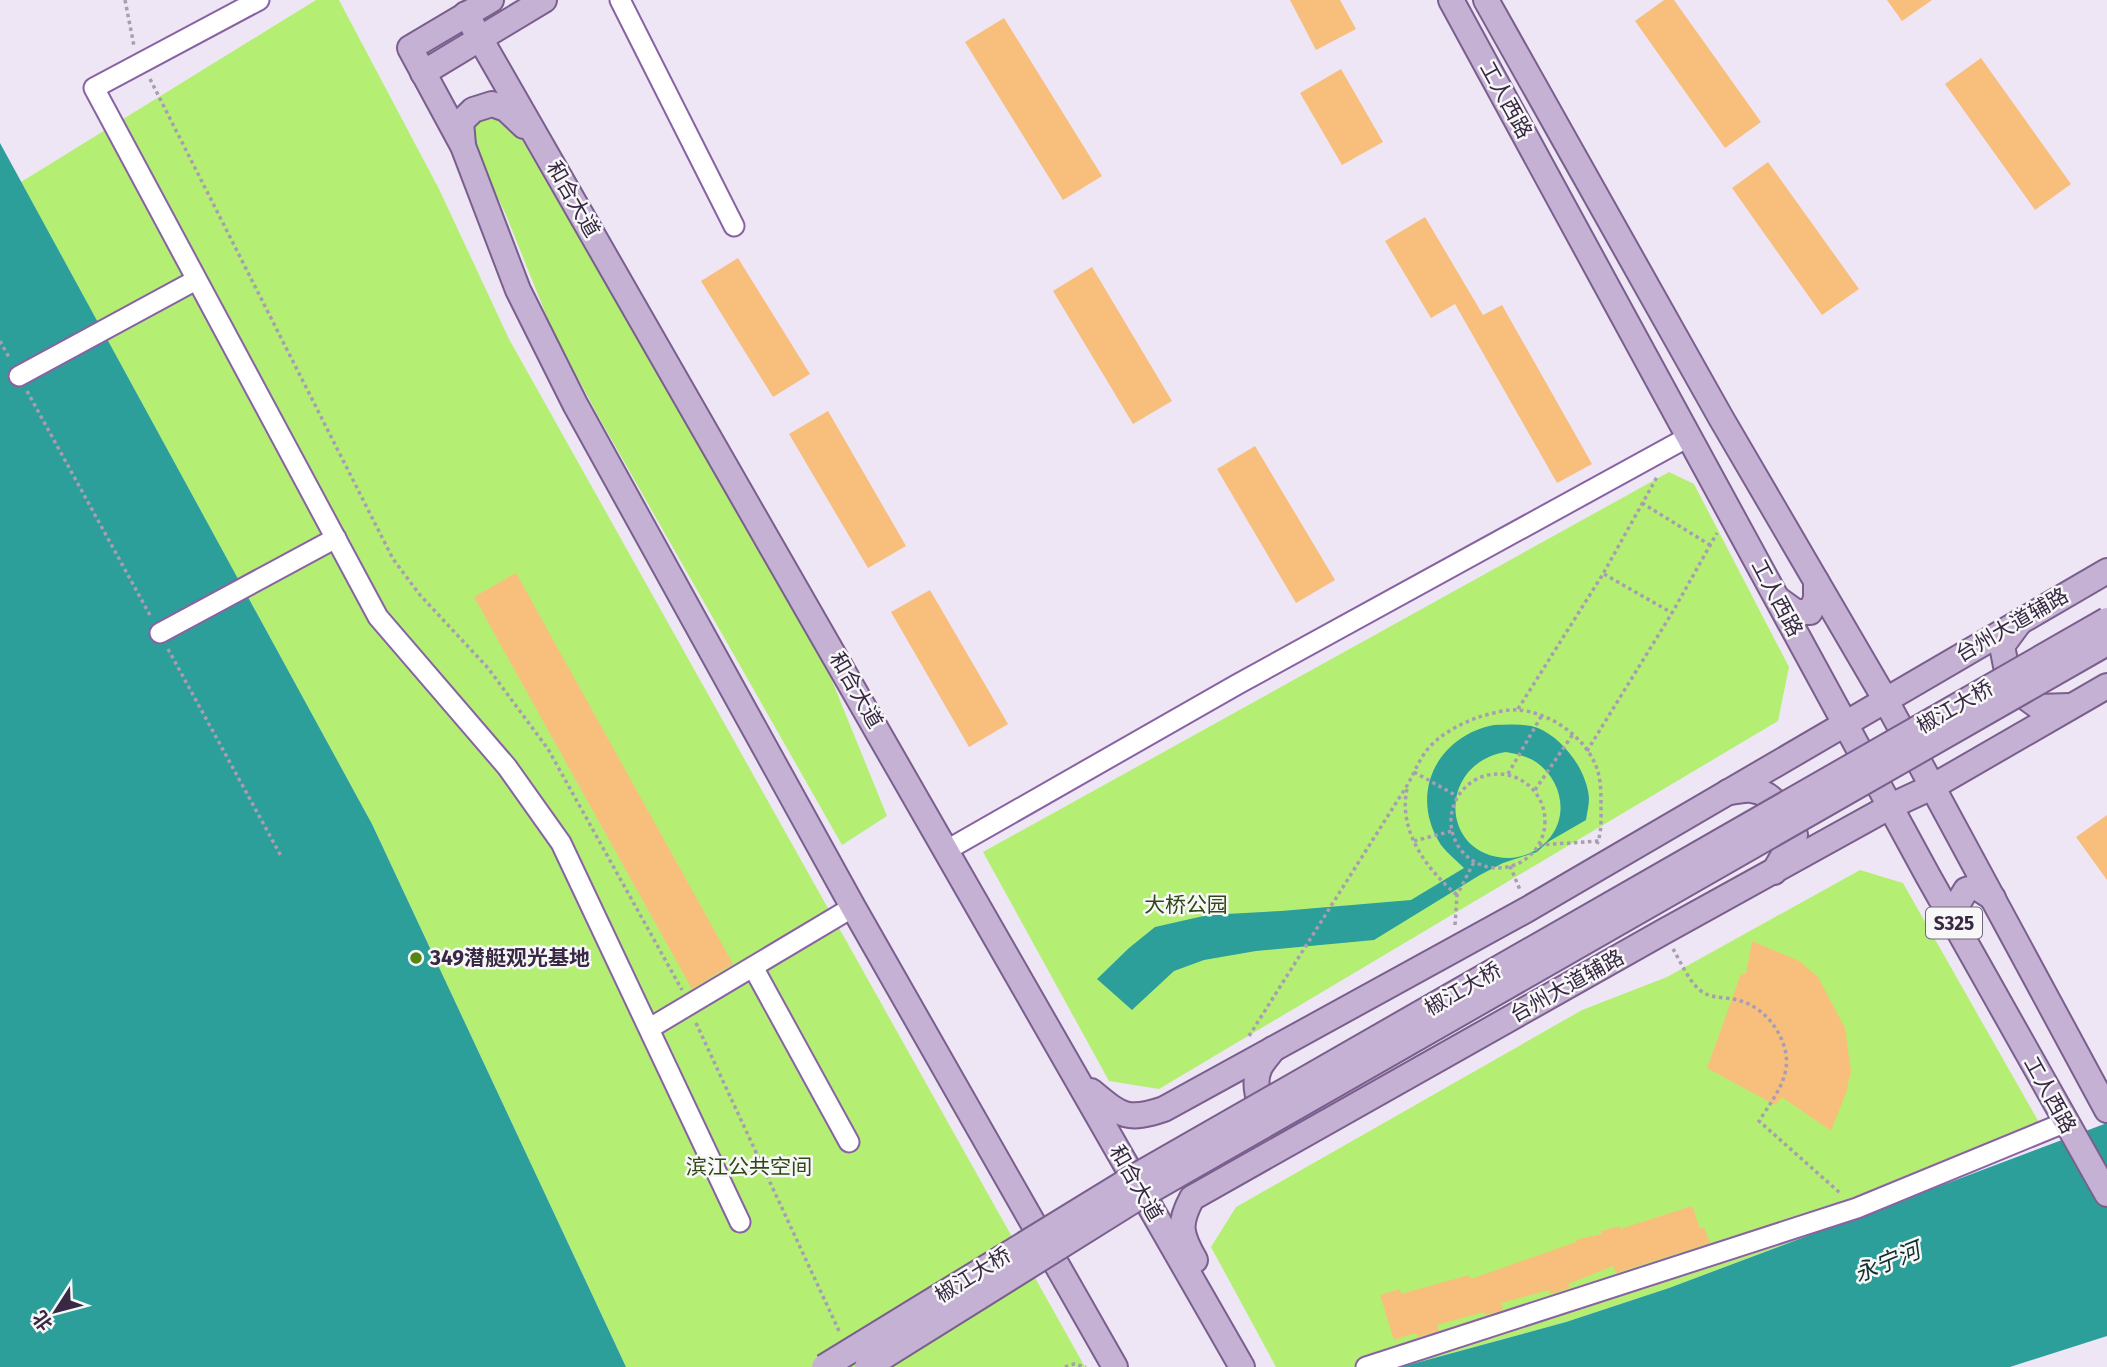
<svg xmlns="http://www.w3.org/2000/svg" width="2107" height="1367" viewBox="0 0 2107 1367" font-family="'Fira Sans','Noto Sans SC',sans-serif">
<rect width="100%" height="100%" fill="#eee6f5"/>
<g fill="#b4ef74">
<polygon points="316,0 339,0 439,189 509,339 1085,1367 626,1367 372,824 21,182"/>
<polygon points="489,115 511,121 824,661 887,816 842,845 597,414 551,327 506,215 476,150 471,128 480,119"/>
<polygon points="1669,472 1694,484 1789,667 1778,721 1159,1089 1109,1081 983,852"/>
<polygon points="1860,870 1903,883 2049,1140 1849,1220 1669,1288 1566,1322 1401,1367 1276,1367 1211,1247 1236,1207 1582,1010 1667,977"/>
</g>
<g fill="#2c9f9a" fill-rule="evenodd">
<polygon points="0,143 372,824 626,1367 0,1367"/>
<path d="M1494 725C1508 725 1525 723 1538 728 1564 739 1587 771 1589 798 1589 805 1587 813 1586 820L1548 842 1537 852 1503 863 1480 875 1374 940 1256 951 1204 960 1174 971 1132 1010 1097 979 1129 948 1155 927 1208 915 1281 911 1411 900 1464 868C1457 861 1448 854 1441 845 1408 794 1437 736 1494 725ZM1506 752C1516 754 1527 756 1536 762 1562 780 1570 817 1547 841 1538 851 1523 858 1509 858 1439 857 1437 763 1506 752Z"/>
<polygon points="2107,1123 2107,1336 2010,1367 1401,1367 1566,1322 1669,1288"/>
</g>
<g fill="#f8bf7c">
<polygon points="1290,0 1340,0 1356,29 1316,50"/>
<polygon points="1664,0 1674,0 1761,122 1725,148 1635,21"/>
<polygon points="1887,0 1932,0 1902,21"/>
<polygon points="1004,18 1102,176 1063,200 965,42"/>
<polygon points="1981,58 2071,184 2035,210 1945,84"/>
<polygon points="1341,69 1383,142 1342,165 1300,93"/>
<polygon points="1768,162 1859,289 1822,315 1732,188"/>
<polygon points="1425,217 1483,315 1502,305 1592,464 1557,483 1455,304 1431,318 1385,241"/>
<polygon points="738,258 810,374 773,397 701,281"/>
<polygon points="1092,267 1172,401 1133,424 1053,291"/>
<polygon points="828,411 906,546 868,568 789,434"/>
<polygon points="1255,446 1335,580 1296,603 1217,469"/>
<polygon points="516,573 733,964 692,989 474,597"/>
<polygon points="930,590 1008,724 969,747 891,612"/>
<polygon points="2107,815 2107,880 2076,837"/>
<polygon points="1752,941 1799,961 1818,977 1845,1028 1851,1071 1846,1093 1831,1131 1782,1097 1775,1105 1707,1068 1741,974 1746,974"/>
<polygon points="1692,1206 1700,1229 1704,1227 1710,1243 1616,1273 1613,1266 1568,1284 1570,1288 1550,1294 1549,1290 1501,1303 1503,1310 1486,1315 1484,1312 1437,1325 1439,1331 1418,1337 1416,1333 1394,1340 1380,1295 1400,1289 1401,1294 1469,1275 1471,1279 1576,1242 1575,1240 1602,1234 1601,1231 1620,1226 1620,1229"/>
</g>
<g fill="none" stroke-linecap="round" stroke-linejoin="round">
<g stroke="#8962a4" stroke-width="23">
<g id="minor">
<polyline points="259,0 94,88 378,617 507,767 561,843 740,1222"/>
<polyline points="620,0 734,226"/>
<polyline points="19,376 196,280"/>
<polyline points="160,633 336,538"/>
<polyline points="947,850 1238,684 1690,436"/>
<polyline points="753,967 849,1142"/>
<polyline points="650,1028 853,907"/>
<polyline points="1366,1367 1857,1208 2066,1122"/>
</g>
</g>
<g stroke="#7a5f8e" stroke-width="28">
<g id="major">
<polyline points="491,0 410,48 463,146 518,290 575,404 853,907 1115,1367"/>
<polyline points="1451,0 1928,876 2107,1194"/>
<polyline points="1486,0 1721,418 1885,699 2107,1110"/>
<polyline points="466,14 1242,1367"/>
<polyline points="423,73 544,0"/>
<polyline points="463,145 461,122 473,110 492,104 506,109 524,126"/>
<polyline points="1778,599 1796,612 1810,612 1816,599 1816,581"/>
<polyline points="2019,623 2002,646 2010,686 2039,707 2069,706"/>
<path d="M1728 792C1735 792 1744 789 1752 790 1775 793 1787 816 1795 835L1774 872"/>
<polyline points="1954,922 1957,905 1966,890 1976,887 1993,898"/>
<path d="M1091 1091C1120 1115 1126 1122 1164 1109L1528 909 2107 571"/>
<path d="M1269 1120C1259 1107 1252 1083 1260 1067 1263 1061 1269 1055 1273 1049"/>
<path d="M1195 1260C1180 1234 1178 1224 1192 1198L1663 932 1891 806 1932 787 2107 686"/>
</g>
</g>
<g stroke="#a89db1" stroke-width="3.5" stroke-dasharray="3.5 3.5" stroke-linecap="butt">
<polyline points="125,0 134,46"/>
<polyline points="150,79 393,559 420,595 488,668 548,749 682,990"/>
<polyline points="0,341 10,359"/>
<polyline points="27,391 151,617"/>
<polyline points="1642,503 1710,545"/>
<polyline points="1604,574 1672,613"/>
<polyline points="168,649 281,856"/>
<polyline points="1518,709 1603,574 1657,477"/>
<polyline points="1587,751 1672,613 1717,533"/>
<polyline points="1414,772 1457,796"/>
<polyline points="1508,774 1542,715"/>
<circle cx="1498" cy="821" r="47"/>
<path d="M1407 789C1398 830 1426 869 1457 895"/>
<polyline points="1535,790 1573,734"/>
<polyline points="1414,841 1452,831"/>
<polyline points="1539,845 1599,841"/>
<polyline points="1510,866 1520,890"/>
<polyline points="1455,925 1457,895 1474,862"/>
<path d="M1673 949C1681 962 1690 985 1704 993 1715 999 1730 997 1741 1001 1757 1006 1770 1018 1778 1032 1798 1068 1779 1090 1759 1121L1840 1193"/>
<polyline points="696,1023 840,1333"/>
<path d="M1249 1036 1408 784C1414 773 1419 760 1427 750 1439 735 1458 725 1476 718 1489 714 1505 709 1518 710 1550 712 1587 738 1597 769 1601 780 1601 794 1601 806 1601 819 1602 832 1597 844"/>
<polyline points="1065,1367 1074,1364 1086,1367"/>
</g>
<use href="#minor" stroke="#fff" stroke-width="19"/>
<use href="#major" stroke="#c5b1d3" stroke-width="24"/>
<g stroke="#7a5f8e" stroke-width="28" stroke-linecap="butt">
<g id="major-bridge">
<polyline points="824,1367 1129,1180 2107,620"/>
<polyline points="867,1367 1139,1197 2107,643"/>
</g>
</g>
<use href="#major-bridge" stroke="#c5b1d3" stroke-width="24"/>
</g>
<circle fill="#578412" stroke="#f7f7f7" stroke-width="2.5" cx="416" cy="958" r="7"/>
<g text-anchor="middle" stroke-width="5" stroke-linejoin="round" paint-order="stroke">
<rect fill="#f7f7f7" stroke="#71667a" stroke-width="2" x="1926" y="907.5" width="56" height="31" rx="5"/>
<g font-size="19" font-weight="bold" fill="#382844">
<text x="1954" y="930">S325</text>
</g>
<g font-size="21" fill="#382844" stroke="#f7f7f7">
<text transform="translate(1506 100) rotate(61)" y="7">工人西路</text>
<text transform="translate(573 199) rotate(60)" y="7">和合大道</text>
<text transform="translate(1777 598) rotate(62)" y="7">工人西路</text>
<text transform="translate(2012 625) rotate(-30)" y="7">台州大道辅路</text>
<text transform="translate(856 690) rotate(60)" y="7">和合大道</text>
<text transform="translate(1955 707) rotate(-30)" y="7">椒江大桥</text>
<text transform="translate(1567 986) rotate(-29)" y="7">台州大道辅路</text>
<text transform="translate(1463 989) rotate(-30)" y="7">椒江大桥</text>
<text transform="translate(2050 1095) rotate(61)" y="7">工人西路</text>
<text transform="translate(1136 1183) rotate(60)" y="7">和合大道</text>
<text transform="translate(973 1275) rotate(-32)" y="7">椒江大桥</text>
</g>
<g font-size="21" fill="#314717" stroke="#f7f7f7">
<text x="1186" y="912">大桥公园</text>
<text x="749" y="1174">滨江公共空间</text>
</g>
<g font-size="21" font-weight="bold" fill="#382844" stroke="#f7f7f7" text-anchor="start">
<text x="430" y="965">349潜艇观光基地</text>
</g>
<g font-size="23" font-style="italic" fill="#0d2f2d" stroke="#f7f7f7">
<text transform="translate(1887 1262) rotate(-22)" y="8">永宁河</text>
</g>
</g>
<g transform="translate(56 1311) rotate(234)" stroke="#f7f7f7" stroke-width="5" paint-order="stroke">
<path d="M0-5L12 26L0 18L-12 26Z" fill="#382844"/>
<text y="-10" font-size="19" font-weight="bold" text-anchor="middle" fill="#382844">北</text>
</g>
</svg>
